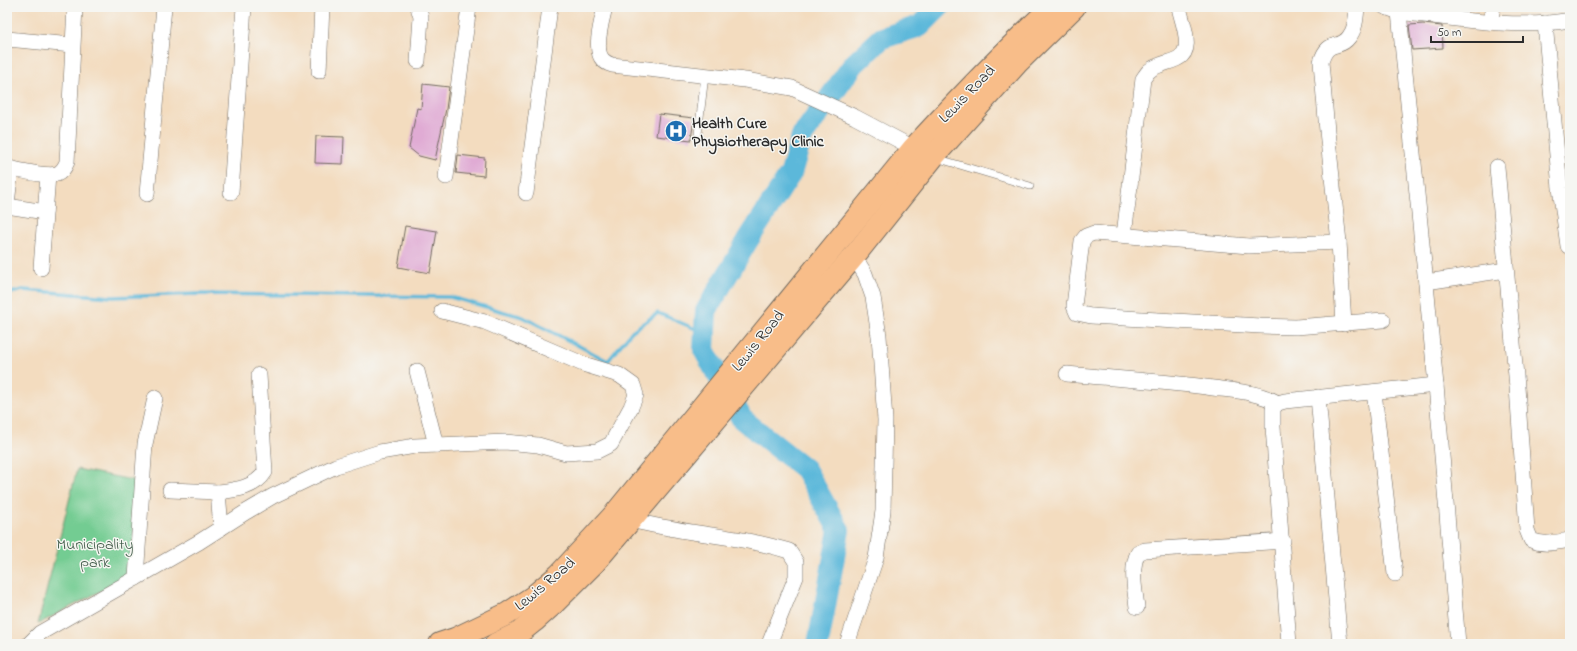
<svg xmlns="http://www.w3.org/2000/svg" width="1577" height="651" viewBox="0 0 1577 651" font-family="'Indie Flower',sans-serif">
<rect width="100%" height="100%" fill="#f6f6f2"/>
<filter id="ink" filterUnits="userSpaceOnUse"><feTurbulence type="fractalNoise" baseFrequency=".025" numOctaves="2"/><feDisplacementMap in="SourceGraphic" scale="8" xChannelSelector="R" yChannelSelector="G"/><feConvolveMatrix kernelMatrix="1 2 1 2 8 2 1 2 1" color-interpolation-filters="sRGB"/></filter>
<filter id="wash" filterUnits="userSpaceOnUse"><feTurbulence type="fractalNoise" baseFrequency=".012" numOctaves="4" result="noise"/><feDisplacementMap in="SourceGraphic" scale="16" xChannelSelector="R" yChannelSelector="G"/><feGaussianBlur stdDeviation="0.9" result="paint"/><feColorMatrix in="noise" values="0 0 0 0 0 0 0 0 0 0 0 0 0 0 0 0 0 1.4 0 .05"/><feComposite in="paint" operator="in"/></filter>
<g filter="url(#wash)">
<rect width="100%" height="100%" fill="#f3dcbf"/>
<polygon fill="#73cc92" stroke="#4f7c5e" points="77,469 137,481 131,575 38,624"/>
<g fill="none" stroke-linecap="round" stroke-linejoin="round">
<polyline stroke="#5cb8da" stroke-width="3.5" points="7,294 23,290 112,297 197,294 450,297 523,317 608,361 632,331 658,313 705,333"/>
<polyline stroke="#5cb8da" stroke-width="22" points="818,644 839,530 805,469 742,419 704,350 706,311 748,240 791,173 802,136 854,64 882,38 920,26 939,7"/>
</g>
<g id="blocks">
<g fill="#e0abd4">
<polygon points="1423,24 1442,26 1443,48 1412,50 1409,25"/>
<polygon points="423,84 449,87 446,109 435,160 419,156 409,148 417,108 421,109"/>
<polygon points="659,114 694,118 691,140 656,136"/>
<polygon points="316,136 344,137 343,164 315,163"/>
<polygon points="458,155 485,158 484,176 456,173"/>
<polygon points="405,226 437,231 430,273 398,267"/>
</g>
</g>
</g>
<g filter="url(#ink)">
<use href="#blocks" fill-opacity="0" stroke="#71695f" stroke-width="1"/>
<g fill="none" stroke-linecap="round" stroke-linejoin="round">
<g stroke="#71695f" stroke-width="8">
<g id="service">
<polyline points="698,134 705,75"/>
<polyline points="936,158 1030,186"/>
</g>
</g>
<g stroke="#71695f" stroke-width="16">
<g id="minor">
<path d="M605 7C602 20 593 50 603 60 605 62 609 64 612 65L745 80 792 88 855 117 921 152"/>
<path d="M1385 7 1399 12C1452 18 1517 30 1570 20"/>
<polyline points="1400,7 1399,12 1436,385 1458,644"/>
<polyline points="1490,22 1493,7"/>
<polyline points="1545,23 1560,188 1568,246"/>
<polyline points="7,39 72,45"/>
<polyline points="418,61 421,17 418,7"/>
<polyline points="319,71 322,7"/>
<path d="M1497 167 1517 387 1527 530 1531 540C1544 546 1556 542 1570 540"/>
<path d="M7 168C20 170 45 177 57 174 62 172 65 167 67 162L75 7"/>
<polyline points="446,177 469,7"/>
<polyline points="231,192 244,7"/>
<polyline points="526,193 550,7"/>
<polyline points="147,194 164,7"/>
<polyline points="7,204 11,169"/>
<polyline points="7,206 45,212"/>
<path d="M1124 235 1143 79C1145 76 1147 73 1149 71 1164 58 1190 66 1186 37 1185 27 1181 17 1179 7"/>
<polyline points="1339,242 1249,246 1094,233 1086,236 1082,241 1074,306 1077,313 1091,316 1260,326 1296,327 1383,320"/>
<polyline points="41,268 48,175"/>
<polyline points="1426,282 1506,270"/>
<path d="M1344 324 1339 242 1327 131 1321 62C1328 38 1339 51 1349 37 1356 28 1356 17 1357 7"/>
<polyline points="417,371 436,445"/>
<path d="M1067 374C1116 379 1165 381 1213 388 1235 391 1258 392 1278 403"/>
<polyline points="1374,392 1395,574"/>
<polyline points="1318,397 1340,644"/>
<polyline points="170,490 218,492"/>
<path d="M631 520C683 534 737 535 789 551L796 562V577L769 644"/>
<path d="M221 528 218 492C235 490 255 488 265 472L259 375"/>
<polyline points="136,578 145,444 155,398"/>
<path d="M1137 607C1135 590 1130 568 1138 553L1145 550 1283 541"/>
<polyline points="29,644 40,633 199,542 246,512 273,496 336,466 380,452 415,446 505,442 538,445 566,453 597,451 611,444 631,407 636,395 633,385 619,375 583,364 485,322 442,311"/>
<polyline points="847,644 876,558 883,511 885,420 879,336 873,297 865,274 854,256"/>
<polyline points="1289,644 1273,427 1273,408 1278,403 1285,401 1436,385"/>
</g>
</g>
<g stroke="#71695f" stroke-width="24">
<g id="primary">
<path d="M440 644 455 639 507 614 533 597 559 575 615 514 913 149C958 100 1004 52 1052 7"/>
<polyline points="496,644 519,633 534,621 554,603 595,562 854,256 933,157 1017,63 1074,7"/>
</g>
</g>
<use href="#service" stroke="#fff" stroke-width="7"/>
<use href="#minor" stroke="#fff" stroke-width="15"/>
<use href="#primary" stroke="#f8bd89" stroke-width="22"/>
</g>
</g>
<defs>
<g id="hospital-disc" transform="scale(1.15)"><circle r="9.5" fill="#1f6fb2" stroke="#f6f6f2"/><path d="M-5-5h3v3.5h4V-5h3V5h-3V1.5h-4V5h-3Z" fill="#fff"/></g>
</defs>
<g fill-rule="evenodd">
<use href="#hospital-disc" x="676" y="131"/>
</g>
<g text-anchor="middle" stroke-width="3" stroke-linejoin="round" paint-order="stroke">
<g font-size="16" fill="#2b2b2b" stroke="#f6f6f2">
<text transform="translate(966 93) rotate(-46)" y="6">Lewis Road</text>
<text transform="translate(757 340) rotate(-51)" y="6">Lewis Road</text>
<text transform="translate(544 583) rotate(-40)" y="6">Lewis Road</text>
</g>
<g font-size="16" font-weight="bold" fill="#2b2b2b" stroke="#f6f6f2" text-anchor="start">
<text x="692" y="128">Health Cure<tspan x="692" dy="18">Physiotherapy Clinic</tspan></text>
</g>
<g font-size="16" fill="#415b4a" stroke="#f6f6f2">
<text x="95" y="549">Municipality<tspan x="95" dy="18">park</tspan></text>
</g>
</g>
<rect width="1577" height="651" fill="none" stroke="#f6f6f2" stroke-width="24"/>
<path d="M1431 36v6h92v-6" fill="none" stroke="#2b2b2b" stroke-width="2"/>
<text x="1437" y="36" font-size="12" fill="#2b2b2b" stroke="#f6f6f2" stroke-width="3" paint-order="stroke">50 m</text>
</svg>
